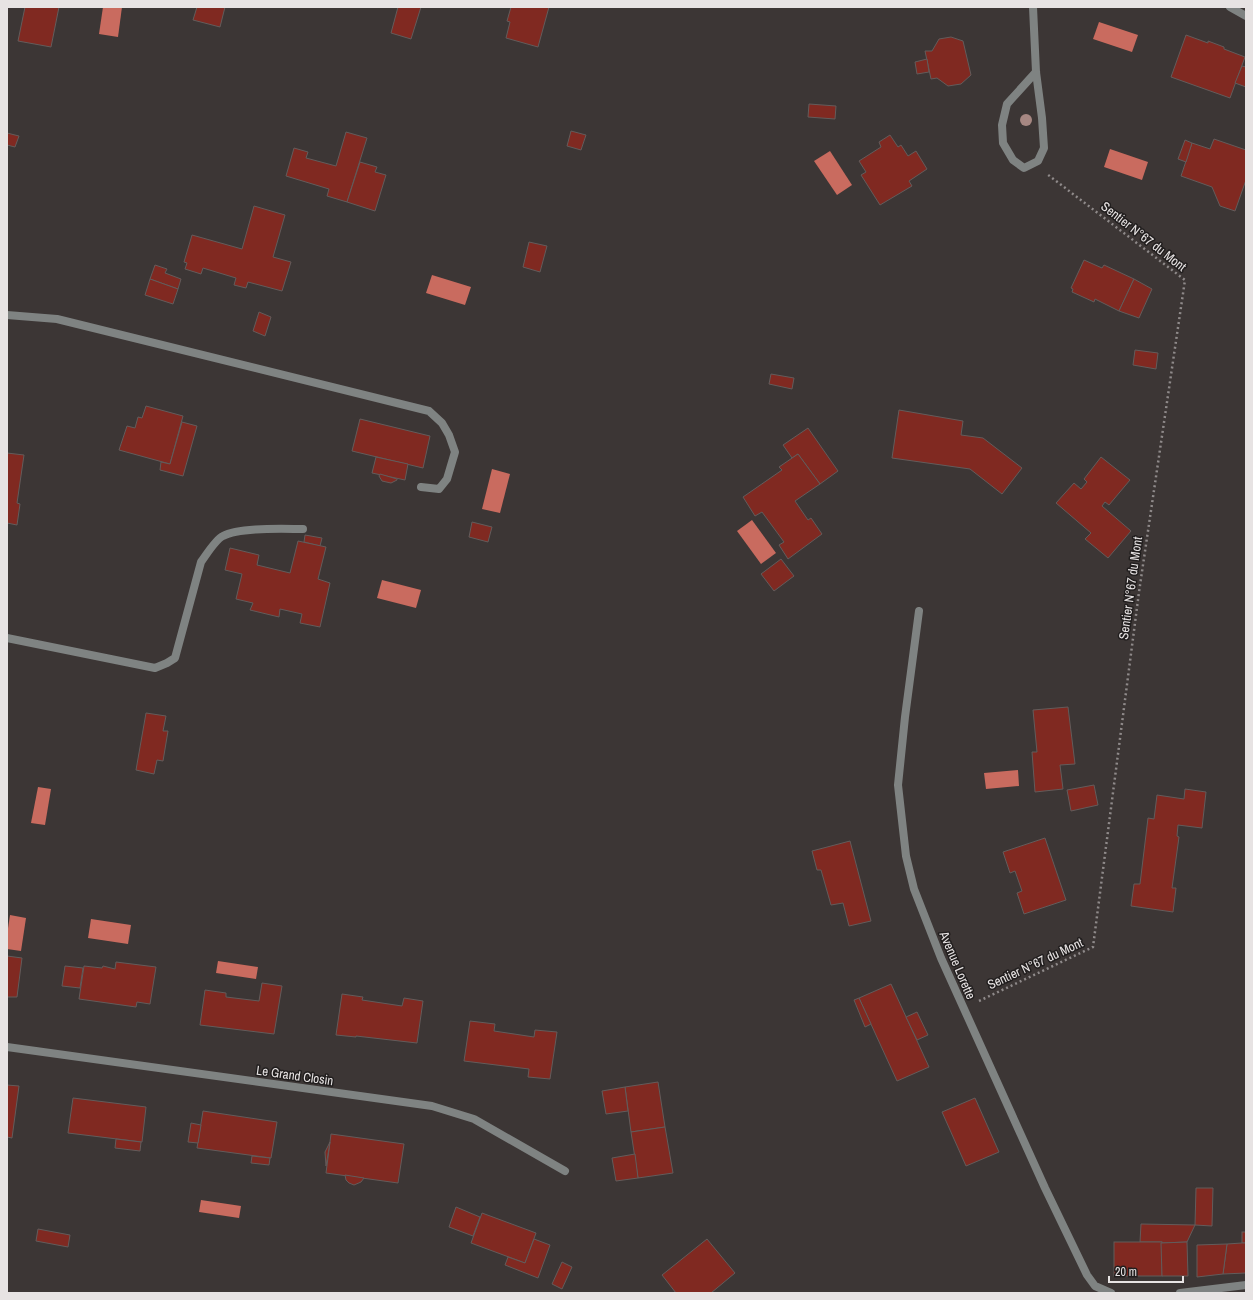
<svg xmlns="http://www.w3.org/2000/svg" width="1253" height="1300" viewBox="0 0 1253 1300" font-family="'Archivo Narrow',sans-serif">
<rect width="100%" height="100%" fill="#3c3635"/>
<g fill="#c96b5f">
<polygon points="103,7 122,7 118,37 99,34"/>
<polygon points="1099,22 1138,35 1132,52 1093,39"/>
<polygon points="1110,149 1148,162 1142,180 1104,167"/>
<polygon points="830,151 852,185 837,195 814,161"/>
<polygon points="432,275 471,287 465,305 426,293"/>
<polygon points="492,469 510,474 500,513 482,509"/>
<polygon points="752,520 776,553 761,564 737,531"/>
<polygon points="382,580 421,590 416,608 377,598"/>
<polygon points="1018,770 1019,786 986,789 984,773"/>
<polygon points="38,787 51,789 45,825 31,823"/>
<polygon points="10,915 26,918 21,951 7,949 7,935"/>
<polygon points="91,919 131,925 128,944 88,938"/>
<polygon points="218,961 258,967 256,979 216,973"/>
<polygon points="201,1200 241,1206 239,1218 199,1212"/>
</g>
<g fill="#802921" stroke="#635c5b">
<polygon points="25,7 59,7 51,47 18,41"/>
<polygon points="197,7 225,7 220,27 193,20"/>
<polygon points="398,7 421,7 411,39 391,33"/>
<polygon points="511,7 549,7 538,47 506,38 510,22 507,21"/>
<polygon points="1186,35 1208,43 1208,41 1224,47 1224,49 1245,57 1230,98 1171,77"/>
<polygon points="951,37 963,41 971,75 961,84 948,86 937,78 931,79 925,51 932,51 939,39"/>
<polygon points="927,59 929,72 917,74 915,62"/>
<polygon points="1242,66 1246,67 1246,87 1235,83"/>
<polygon points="809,104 836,106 835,119 808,117"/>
<polygon points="571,131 586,135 581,150 567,146"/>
<polygon points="346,132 367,138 347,202 327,196 329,189 286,176 294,148 308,152 306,158 336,166"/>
<polygon points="7,133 19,136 15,147 7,145"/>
<polygon points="890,135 898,147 901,145 908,156 916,151 927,169 909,181 912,186 880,205 861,175 866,172 859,161 881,147 879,142"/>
<polygon points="1214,139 1246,150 1246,180 1235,211 1220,206 1212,187 1181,176 1192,143 1210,149"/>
<polygon points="1185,140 1192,143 1186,162 1178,159"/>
<polygon points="360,162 377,167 375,172 386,175 375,211 347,202"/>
<polygon points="254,206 285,215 273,257 291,262 282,291 248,282 246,288 234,285 236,278 203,268 201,274 185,269 187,263 184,262 192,235 242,249"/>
<polygon points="529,242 547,246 540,272 523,267"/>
<polygon points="1084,260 1102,268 1104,265 1134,279 1119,311 1095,299 1094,302 1072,292 1073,289 1071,288"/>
<polygon points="155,265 167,269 165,273 181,279 178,289 150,279"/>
<polygon points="150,279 178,289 173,304 145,295"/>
<polygon points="1134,279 1152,289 1139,318 1119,311"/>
<polygon points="259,312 271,317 265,336 253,331"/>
<polygon points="1135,350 1158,353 1156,369 1133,365"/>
<polygon points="771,374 794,378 792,389 769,384"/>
<polygon points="146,406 183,416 170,464 119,450 127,426 135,428 138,417 142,418"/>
<polygon points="899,410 963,421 961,435 983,438 1022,468 1002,494 970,469 892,458"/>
<polygon points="360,419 430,436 423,468 352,451"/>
<polygon points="182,422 197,426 183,476 160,470 161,462 170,464"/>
<polygon points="808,428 838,471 820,484 798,454 792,458 783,445"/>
<polygon points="7,453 24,455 17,503 20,504 17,525 7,523"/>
<polygon points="798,454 820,484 795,501 808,520 811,518 822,534 788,559 779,545 784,542 762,512 755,516 743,497 782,470 779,467"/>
<polygon points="376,457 408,464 405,480 372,473"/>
<polygon points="1101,457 1130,480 1109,505 1105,502 1102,506 1131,531 1108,558 1085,539 1091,533 1056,503 1074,483 1081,489 1087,482 1084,479"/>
<polygon points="380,474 397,479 397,480 391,483 382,481 379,476"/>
<polygon points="472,522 492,527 488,542 469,537"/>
<polygon points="305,535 322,538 320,546 304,542"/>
<polygon points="298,541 326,547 318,579 330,583 320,627 300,623 302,614 280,609 279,617 250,610 253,603 236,599 242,574 225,570 230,548 259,555 257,565 290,573"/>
<polygon points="781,559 794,576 774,591 761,574"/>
<polygon points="1068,707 1075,764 1060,765 1063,789 1035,792 1032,752 1037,752 1033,710"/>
<polygon points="146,713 166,716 163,731 168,731 163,761 157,760 154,774 136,770"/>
<polygon points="1094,785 1098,805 1071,811 1067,790"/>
<polygon points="1185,789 1206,792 1202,828 1178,825 1177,836 1179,837 1172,888 1176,888 1173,912 1131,906 1134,884 1140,884 1148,818 1154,819 1157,795 1184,799"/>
<polygon points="1045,838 1066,900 1024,914 1017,893 1022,891 1015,871 1010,873 1003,852"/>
<polygon points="850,841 871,921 849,926 843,903 831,905 821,870 817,870 812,851"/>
<polygon points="7,956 22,958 17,997 7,997"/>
<polygon points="116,962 156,967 150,1004 137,1002 136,1007 79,999 84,966 102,968 103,966 115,969"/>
<polygon points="65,966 83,968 80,988 62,986"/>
<polygon points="262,983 282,986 274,1034 200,1025 205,990 226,993 226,997 259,1001"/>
<polygon points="891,984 929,1067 897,1081 859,998"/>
<polygon points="342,994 363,997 362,1000 402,1006 404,998 423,1001 417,1043 356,1036 356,1037 336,1035"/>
<polygon points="859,998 871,1024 865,1027 854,1000"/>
<polygon points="917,1012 928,1035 917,1040 906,1017"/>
<polygon points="470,1021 495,1024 494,1031 534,1037 535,1030 557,1032 550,1079 528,1077 529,1069 464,1061"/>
<polygon points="658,1082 665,1127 631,1132 625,1087"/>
<polygon points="7,1085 19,1086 12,1138 7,1137"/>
<polygon points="625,1087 628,1111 606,1114 602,1091"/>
<polygon points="73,1098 146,1107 142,1142 68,1133"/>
<polygon points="975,1098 999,1152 966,1166 942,1112"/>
<polygon points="203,1111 277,1122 271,1158 197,1148"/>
<polygon points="191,1123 201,1125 198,1143 188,1142"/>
<polygon points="665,1127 673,1173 638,1178 631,1132"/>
<polygon points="331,1134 404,1144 398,1183 326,1173"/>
<polygon points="116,1139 141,1142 140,1151 115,1148"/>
<polygon points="330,1142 326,1166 325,1152"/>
<polygon points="635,1154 638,1178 616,1181 612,1158"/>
<polygon points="252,1156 270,1158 269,1165 251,1163"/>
<polygon points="345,1175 364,1178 361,1182 354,1185 349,1183 346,1180"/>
<polygon points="1196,1188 1213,1188 1212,1226 1195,1225"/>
<polygon points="456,1207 480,1217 473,1236 449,1227"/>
<polygon points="482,1213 536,1233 525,1263 471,1243"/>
<polygon points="1141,1224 1195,1225 1187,1242 1161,1243 1162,1242 1140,1242"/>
<polygon points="38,1229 70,1235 68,1247 36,1241"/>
<rect x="1242" y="1232" width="4" height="11"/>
<polygon points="534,1239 550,1245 538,1278 505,1265 508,1257 525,1263"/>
<polygon points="707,1239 735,1273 711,1293 676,1293 662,1275"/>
<rect x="1114" y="1242" width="48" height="34"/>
<polygon points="1187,1242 1188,1276 1162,1276 1161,1243"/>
<polygon points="1242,1243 1246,1243 1246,1273 1223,1274 1227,1244"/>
<polygon points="1227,1244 1223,1274 1197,1277 1197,1245"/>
<polygon points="562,1262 572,1267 562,1289 552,1284"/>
</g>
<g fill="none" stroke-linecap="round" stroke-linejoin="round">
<polyline stroke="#8f8a8a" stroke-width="2.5" stroke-dasharray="2 3" stroke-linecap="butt" points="979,1001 1093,947 1139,592 1185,280 1047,174"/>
<g stroke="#7f8382" stroke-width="8">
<polyline points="7,315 57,319 429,411 442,423 449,435 455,452 447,479 439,489 421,487"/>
<path d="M7 638 155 668 167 663 175 658 201 562C207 554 215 540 223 536 239 527 284 529 303 529"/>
</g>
<g stroke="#7f8382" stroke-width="8">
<polyline points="1033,7 1036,72 1042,118 1044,148 1038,161 1024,168 1013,160 1003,143 1002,125 1007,104 1036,72"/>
<polyline points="1230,7 1246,16"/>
<polyline points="919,611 905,717 898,785 906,856 914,889 941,958 1045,1188 1087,1275 1095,1286 1111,1293"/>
<polyline points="7,1047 432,1106 474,1119 565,1171"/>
<polyline points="1180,1293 1246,1285"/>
</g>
</g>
<circle fill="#a68782" cx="1026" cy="120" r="6"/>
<g text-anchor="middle" stroke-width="3" stroke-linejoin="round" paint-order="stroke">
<g font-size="13" fill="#e7e3e3" stroke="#211e1e">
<text transform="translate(1144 236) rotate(38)" y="5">Sentier N°67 du Mont</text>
<text transform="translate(1130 588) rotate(-82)" y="5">Sentier N°67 du Mont</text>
<text transform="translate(1035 963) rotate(-25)" y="5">Sentier N°67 du Mont</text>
<text transform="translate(958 965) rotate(67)" y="5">Avenue Lorette</text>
<text transform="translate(295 1075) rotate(8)" y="5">Le Grand Closin</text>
</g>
</g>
<rect width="1253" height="1300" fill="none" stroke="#e7e3e3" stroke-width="16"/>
<path d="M1109 1276v6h74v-6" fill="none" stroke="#e7e3e3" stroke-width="2"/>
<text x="1115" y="1276" font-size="12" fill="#e7e3e3" stroke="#211e1e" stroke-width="3" paint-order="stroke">20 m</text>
</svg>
